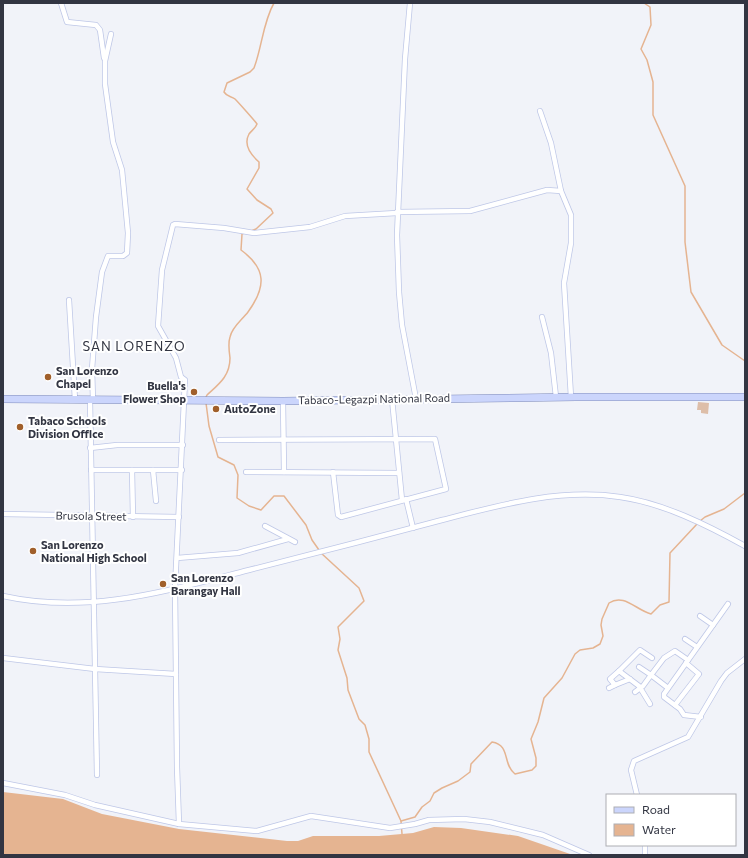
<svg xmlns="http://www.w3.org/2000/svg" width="748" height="858" viewBox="0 0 748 858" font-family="Commissioner,sans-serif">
<rect width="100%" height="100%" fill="#f1f3f9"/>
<polygon fill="#ddbea9" points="698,402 709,403 708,414 701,413 701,410 697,410"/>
<polygon fill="#e5b491" points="3,792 63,799 102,814 179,829 287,841 298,841 313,836 379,836 413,833 434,827 461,828 518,836 573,855 3,855"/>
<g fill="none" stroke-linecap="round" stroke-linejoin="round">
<g stroke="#e5b491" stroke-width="1.5">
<polyline points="644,3 650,7 651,25 641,49 647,60 653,82 653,115 685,186 685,242 691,292 722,345 745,361"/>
<path d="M251 231 256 229 273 213 271 209 257 200 247 189 259 168V162C251 155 243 145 249 134 252 130 255 129 257 124 255 121 238 102 235 99 231 96 227 97 224 92L227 83 250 72 254 68C262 47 263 22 274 3"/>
<path d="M206 397 207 395C219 384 230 376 230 358 229 351 228 343 230 337 232 327 242 320 248 312 266 287 267 269 241 250L242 234 244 233"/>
<polyline points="206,403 209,426 218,457 234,465 238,475 237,498 249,506 261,510 274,496 284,496 306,525 312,540 319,550"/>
<polyline points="700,521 705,517 724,509 745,493"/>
<polyline points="321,553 359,588 364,601 338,627 340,639 338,650 347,678 348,690 359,719 365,725 369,739 369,752 401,821 402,834"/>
<path d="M401 821 415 817 422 807 430 801 434 793 442 788 458 781 470 772 471 764 492 742C511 745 502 764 515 774L532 770 536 766V758L531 739 538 722 544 698 562 678 575 654 580 650 593 648 600 644 603 636 601 625 602 619 609 603C624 593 636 610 651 614L660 605 669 602 670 553 697 524"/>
</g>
<g stroke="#bec7e7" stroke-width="6">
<g id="minor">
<polyline points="61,3 67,22 96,25 100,30 104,58"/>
<polyline points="410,3 405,59 397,235 399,292 402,325 416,399"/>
<polyline points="540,111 551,143 561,191 571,215 571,243 564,283 571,397"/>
<polyline points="397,212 470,211 547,190 561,191"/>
<polyline points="69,300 75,400"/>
<polyline points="542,317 551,353 556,397"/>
<polyline points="392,399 402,500"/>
<polyline points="90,400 97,775"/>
<polyline points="93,400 92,369 96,317 102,272 108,256 123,256 127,253 128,233 122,170 113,142 105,84 105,61 111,34"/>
<polyline points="283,401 284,472"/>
<polyline points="219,440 435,439 446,489 341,517 338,515 333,472"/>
<polyline points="90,448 117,445 183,445"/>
<polyline points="91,470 182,470"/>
<polyline points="132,470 133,517"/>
<polyline points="153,470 156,501"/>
<polyline points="246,472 399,473"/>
<polyline points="406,499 413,528"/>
<polyline points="3,514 179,517"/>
<polyline points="265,526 295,542"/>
<polyline points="177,558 238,553 288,539"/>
<path d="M3 596C89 615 166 591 249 570 313 554 378 537 442 520 500 505 560 488 620 497 663 503 707 525 745 546"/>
<polyline points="700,616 713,625"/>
<polyline points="685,639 697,647"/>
<polyline points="3,658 95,669 176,674"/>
<polyline points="639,667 651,675 664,658 675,651 688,660"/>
<polyline points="619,671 610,679 615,685 630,679"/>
<polyline points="609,688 615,685"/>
<polyline points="635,692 643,686 651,675 668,688"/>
<polyline points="650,704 639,686 619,671 640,650 652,658"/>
<polyline points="675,705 699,674 686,663"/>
<polyline points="701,717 684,715 680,709 664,697 664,694 728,604"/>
<polyline points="3,783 65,795 95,805 179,824 257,831 311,816 390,828 415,824 429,820 464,819 490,822 543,835 589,855"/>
<polyline points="637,795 631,770 634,761 688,737 721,681 727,673 745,659"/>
<polyline points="179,824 177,767 175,588 185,380 181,377 176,358 158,326 162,270 173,225 175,224 224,228 254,233 310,227 345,216 397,213"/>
<polyline points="645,855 645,845"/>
</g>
</g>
<g stroke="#7f8bba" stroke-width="8">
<polyline id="primary" points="3,399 283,401 576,397 745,397"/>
</g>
<use href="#minor" stroke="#fff" stroke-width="4.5"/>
<use href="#primary" stroke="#cbd5fc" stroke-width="7"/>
</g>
<g fill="#a05f2b" stroke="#fff" stroke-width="1.5">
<circle cx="48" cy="377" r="4"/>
<circle cx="194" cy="392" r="4"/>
<circle cx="216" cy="409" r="4"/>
<circle cx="20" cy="427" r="4"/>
<circle cx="33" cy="551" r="4"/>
<circle cx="163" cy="584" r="4"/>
</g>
<g text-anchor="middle" stroke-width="4" stroke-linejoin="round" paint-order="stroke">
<g font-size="11" font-weight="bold" fill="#323542" stroke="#fff" text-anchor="start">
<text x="56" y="375">San Lorenzo<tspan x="56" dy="13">Chapel</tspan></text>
<text x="186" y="390" text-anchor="end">Buella's<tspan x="186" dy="13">Flower Shop</tspan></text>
<text x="224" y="413">AutoZone</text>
<text x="28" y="425">Tabaco Schools<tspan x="28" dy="13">Division Office</tspan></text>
<text x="41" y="549">San Lorenzo<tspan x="41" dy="13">National High School</tspan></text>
<text x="171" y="582">San Lorenzo<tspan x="171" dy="13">Barangay Hall</tspan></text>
</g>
<g font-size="11" fill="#323542" stroke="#fff">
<text transform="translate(374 399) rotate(-1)" y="4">Tabaco-Legazpi National Road</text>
<text transform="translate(91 516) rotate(1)" y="4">Brusola Street</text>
</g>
<g font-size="13" letter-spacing="1" fill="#323542" stroke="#fff">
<text x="134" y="351">SAN LORENZO</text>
</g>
</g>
<rect width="748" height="858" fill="none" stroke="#323542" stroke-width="8"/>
<rect x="606" y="794" width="130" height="52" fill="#ffffff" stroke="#adaeb3"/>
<rect x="614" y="807" width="20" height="6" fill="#cbd5fc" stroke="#adaeb3"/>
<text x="642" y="814" font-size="12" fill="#323542">Road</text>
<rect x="614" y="824" width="20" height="12" fill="#e5b491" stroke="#adaeb3"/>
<text x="642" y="834" font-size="12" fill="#323542">Water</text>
</svg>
